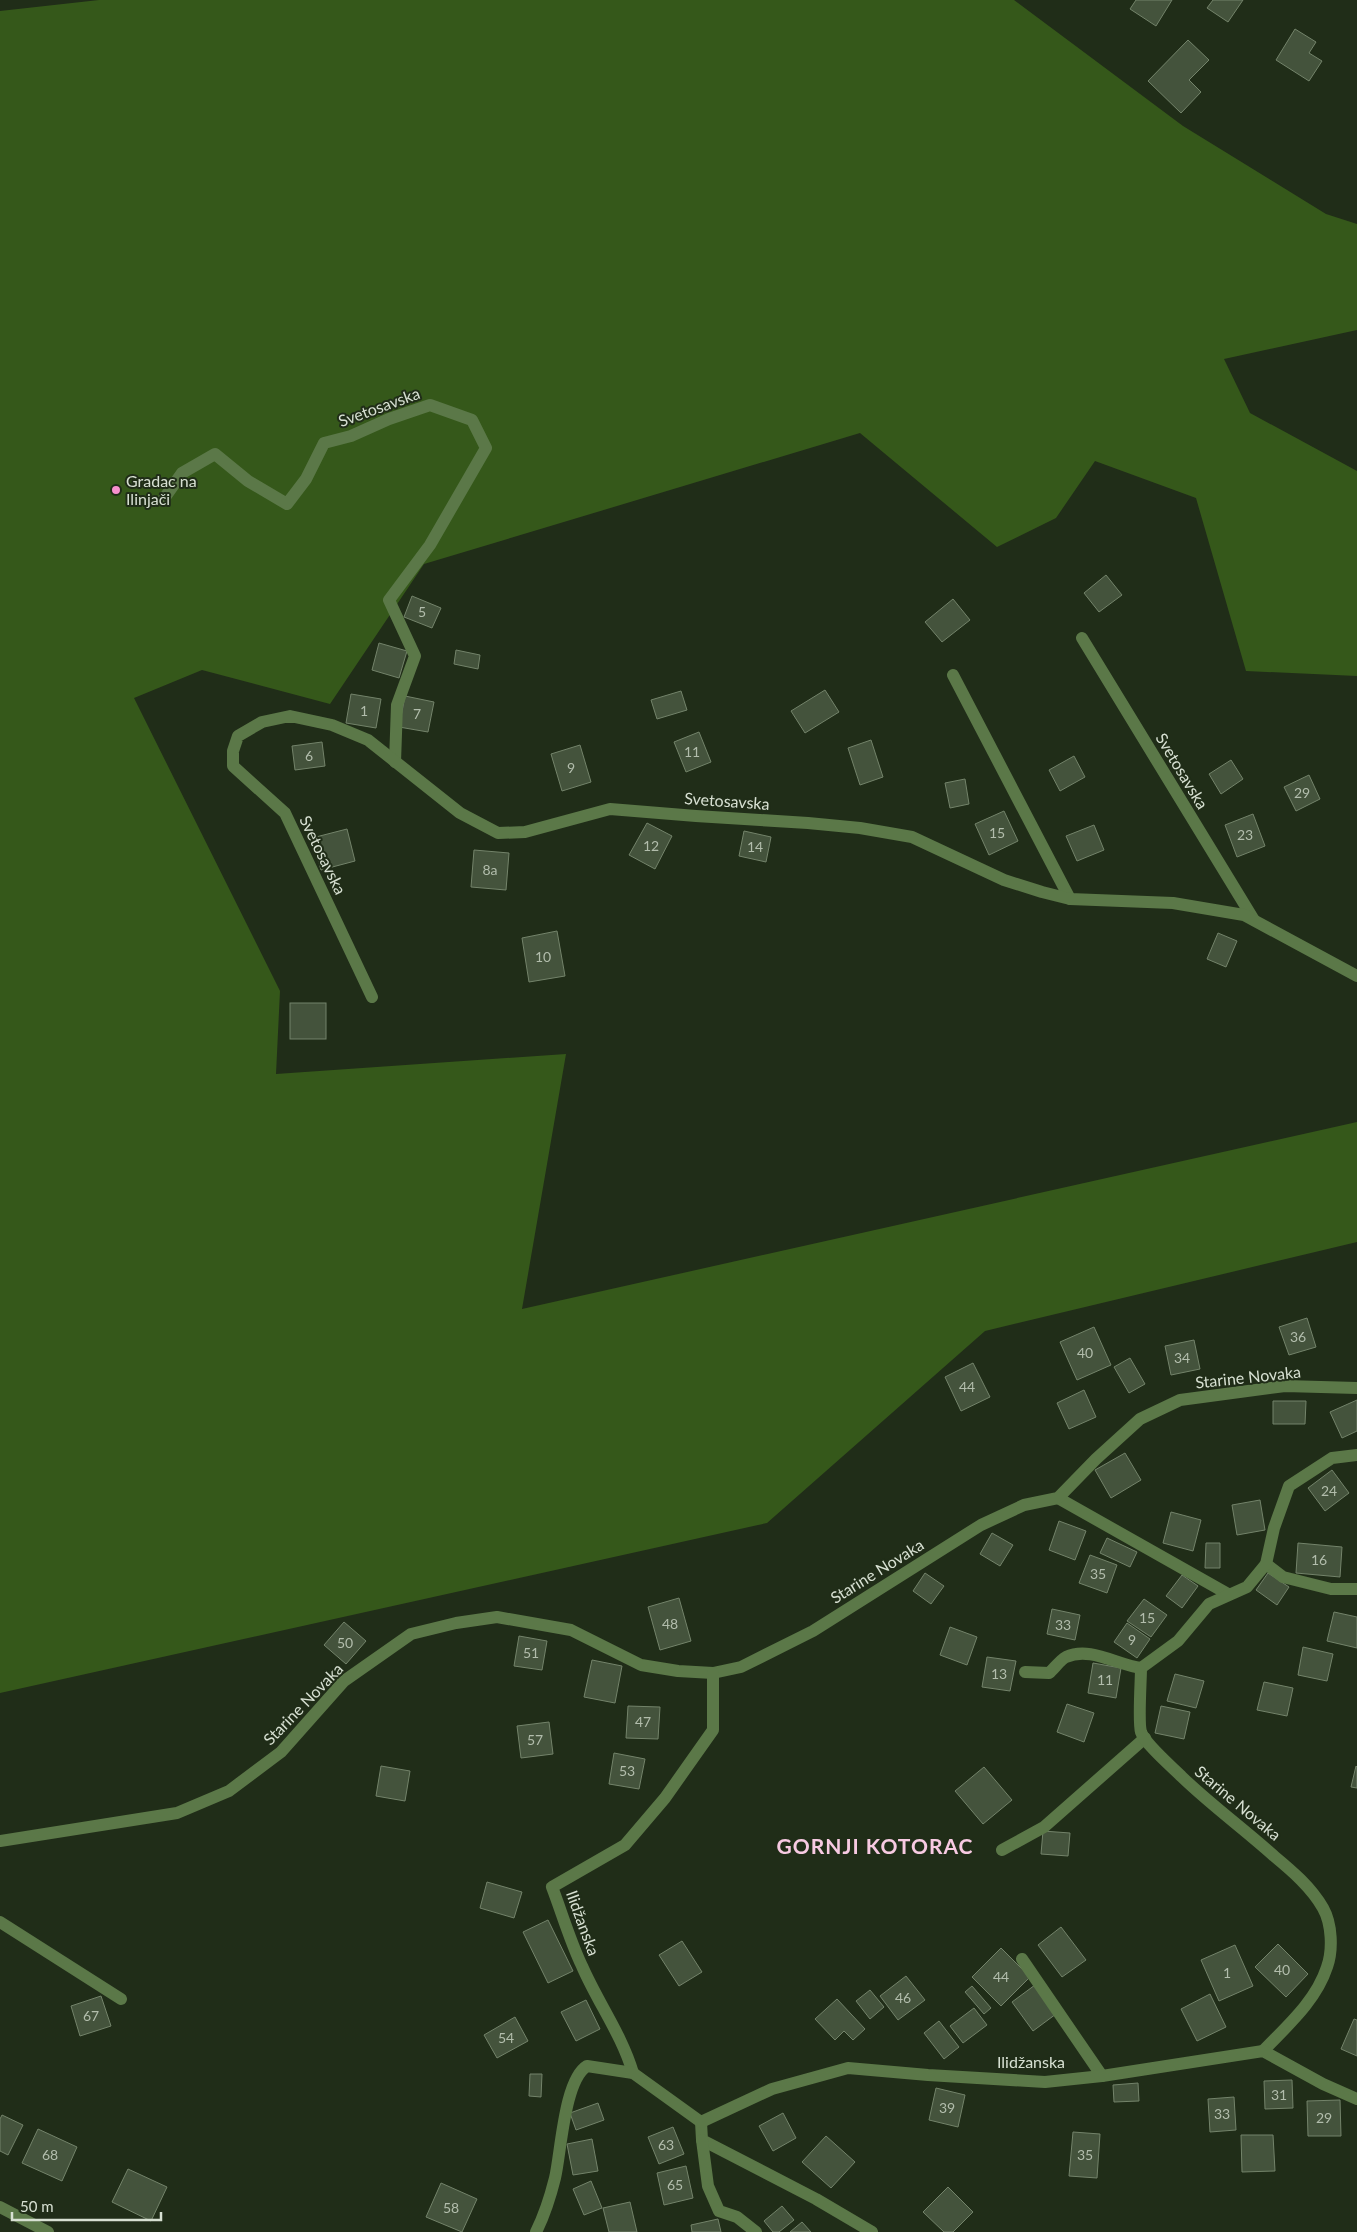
<svg xmlns="http://www.w3.org/2000/svg" width="1357" height="2232" viewBox="0 0 1357 2232" font-family="Lato,sans-serif">
<rect width="100%" height="100%" fill="#202d18"/>
<polygon fill="#35581a" points="99,0 1014,0 1183,126 1326,214 1357,224 1357,330 1224,359 1250,413 1357,471 1357,676 1246,671 1196,498 1095,461 1056,518 997,547 860,433 424,564 330,704 202,670 134,698 280,991 276,1074 566,1054 522,1309 1357,1122 1357,1242 985,1331 767,1523 0,1693 0,11"/>
<g fill="#44533c" stroke="#73836a">
<polygon points="1136,0 1172,0 1156,26 1130,9"/>
<polygon points="1213,0 1243,0 1228,22 1207,8"/>
<polygon points="1295,29 1316,42 1309,53 1322,61 1309,81 1276,60"/>
<polygon points="1188,40 1209,60 1189,80 1201,92 1181,113 1148,81"/>
<polygon points="1106,575 1122,595 1099,612 1084,593"/>
<polygon points="412,596 441,608 432,628 404,617"/>
<polygon points="953,599 970,620 942,642 925,622"/>
<polygon points="379,643 407,651 399,678 372,670"/>
<polygon points="456,650 480,655 478,669 454,664"/>
<polygon points="825,690 839,712 805,733 791,711"/>
<polygon points="681,691 687,710 657,719 651,700"/>
<polygon points="351,694 381,699 376,728 346,723"/>
<polygon points="405,696 434,702 428,732 399,727"/>
<polygon points="699,732 711,762 686,772 674,742"/>
<polygon points="871,740 883,777 860,785 848,748"/>
<polygon points="322,742 325,766 295,770 292,746"/>
<polygon points="580,745 591,782 562,791 551,754"/>
<polygon points="1074,756 1085,777 1060,791 1049,770"/>
<polygon points="1231,760 1243,779 1221,794 1209,774"/>
<polygon points="1309,775 1320,799 1296,811 1284,787"/>
<polygon points="965,779 969,804 950,808 945,783"/>
<polygon points="1004,811 1018,841 989,855 975,824"/>
<polygon points="1253,814 1265,846 1237,857 1225,825"/>
<polygon points="647,823 672,836 655,869 629,855"/>
<polygon points="1094,825 1104,850 1077,861 1066,836"/>
<polygon points="347,829 355,861 321,870 312,838"/>
<polygon points="744,831 771,837 766,862 739,856"/>
<polygon points="474,850 509,853 506,890 471,887"/>
<polygon points="557,931 565,976 529,982 522,938"/>
<polygon points="1218,933 1237,941 1226,967 1207,959"/>
<rect x="290" y="1003" width="36" height="36"/>
<polygon points="1307,1318 1316,1347 1289,1355 1279,1327"/>
<polygon points="1094,1327 1111,1365 1077,1380 1060,1342"/>
<polygon points="1194,1340 1200,1369 1171,1375 1165,1346"/>
<polygon points="1130,1358 1145,1384 1129,1393 1114,1367"/>
<polygon points="973,1363 990,1397 961,1411 945,1377"/>
<polygon points="1084,1390 1096,1417 1069,1429 1057,1403"/>
<polygon points="1357,1400 1357,1431 1342,1438 1330,1412"/>
<polygon points="1273,1401 1306,1401 1305,1424 1273,1424"/>
<polygon points="1125,1453 1141,1480 1111,1498 1095,1470"/>
<polygon points="1332,1470 1349,1493 1325,1511 1308,1488"/>
<polygon points="1260,1500 1265,1530 1237,1535 1232,1505"/>
<polygon points="1171,1512 1201,1520 1193,1551 1163,1543"/>
<polygon points="1059,1521 1086,1531 1075,1560 1049,1550"/>
<polygon points="992,1533 1013,1545 1000,1566 980,1554"/>
<polygon points="1107,1538 1137,1552 1130,1567 1100,1553"/>
<polygon points="1206,1543 1220,1543 1220,1568 1205,1568"/>
<polygon points="1298,1543 1342,1547 1340,1577 1296,1573"/>
<polygon points="1090,1555 1117,1565 1107,1593 1079,1583"/>
<polygon points="925,1573 944,1586 931,1604 913,1591"/>
<polygon points="1268,1573 1289,1587 1277,1605 1256,1590"/>
<polygon points="1182,1575 1198,1586 1182,1608 1166,1596"/>
<polygon points="679,1598 691,1641 660,1650 648,1607"/>
<polygon points="1144,1599 1167,1615 1151,1637 1127,1621"/>
<polygon points="1052,1609 1080,1615 1075,1640 1047,1634"/>
<polygon points="1334,1612 1357,1617 1357,1648 1327,1641"/>
<polygon points="344,1622 366,1641 346,1664 324,1645"/>
<polygon points="1127,1623 1150,1639 1137,1658 1114,1642"/>
<polygon points="950,1627 977,1637 967,1665 940,1655"/>
<polygon points="519,1636 547,1641 542,1670 514,1666"/>
<polygon points="1303,1647 1333,1654 1327,1681 1298,1675"/>
<polygon points="987,1657 1016,1661 1010,1691 982,1687"/>
<polygon points="592,1660 622,1666 615,1703 584,1697"/>
<polygon points="1093,1663 1121,1668 1116,1698 1088,1693"/>
<polygon points="1175,1674 1204,1681 1196,1708 1167,1701"/>
<polygon points="1264,1682 1293,1688 1287,1716 1257,1710"/>
<polygon points="1067,1704 1094,1713 1084,1742 1057,1732"/>
<polygon points="628,1706 660,1707 658,1739 626,1738"/>
<polygon points="1161,1706 1190,1712 1184,1739 1155,1733"/>
<polygon points="549,1722 553,1754 521,1758 517,1726"/>
<polygon points="614,1753 645,1759 639,1789 609,1784"/>
<polygon points="381,1766 410,1771 405,1801 376,1796"/>
<polygon points="1356,1766 1357,1767 1357,1788 1351,1787"/>
<polygon points="984,1767 1012,1800 983,1824 955,1791"/>
<polygon points="1043,1831 1070,1833 1068,1856 1041,1854"/>
<polygon points="487,1882 522,1892 514,1918 480,1908"/>
<polygon points="548,1920 573,1971 548,1983 523,1932"/>
<polygon points="1061,1927 1086,1960 1062,1977 1038,1945"/>
<polygon points="682,1941 702,1972 679,1986 659,1955"/>
<polygon points="1278,1944 1308,1974 1286,1997 1255,1967"/>
<polygon points="1235,1945 1253,1986 1219,2001 1201,1960"/>
<polygon points="1001,1948 1030,1977 1001,2006 972,1977"/>
<polygon points="906,1976 925,2000 898,2020 880,1996"/>
<polygon points="1035,1985 1056,2014 1033,2031 1012,2002"/>
<polygon points="972,1986 991,2008 984,2014 965,1992"/>
<polygon points="870,1990 884,2007 870,2019 856,2001"/>
<polygon points="1210,1994 1226,2027 1197,2041 1181,2009"/>
<polygon points="101,1996 111,2026 80,2036 71,2006"/>
<polygon points="837,1999 865,2029 853,2040 844,2031 835,2040 815,2019"/>
<polygon points="586,2000 600,2029 576,2041 561,2012"/>
<polygon points="974,2008 987,2025 963,2043 950,2026"/>
<polygon points="515,2017 528,2041 497,2058 484,2035"/>
<polygon points="1354,2019 1357,2020 1357,2056 1341,2049"/>
<polygon points="939,2021 959,2047 944,2059 924,2033"/>
<polygon points="530,2074 542,2074 541,2097 529,2096"/>
<polygon points="1292,2080 1293,2108 1265,2109 1264,2081"/>
<polygon points="1138,2083 1139,2101 1114,2102 1113,2085"/>
<polygon points="936,2088 965,2095 958,2127 929,2120"/>
<polygon points="1234,2097 1236,2130 1210,2132 1208,2099"/>
<polygon points="1340,2100 1341,2136 1308,2136 1307,2101"/>
<polygon points="598,2103 604,2120 576,2130 570,2113"/>
<polygon points="783,2113 796,2138 773,2151 759,2126"/>
<polygon points="2,2115 23,2125 8,2155 0,2151 0,2119"/>
<polygon points="673,2127 684,2154 659,2164 648,2137"/>
<polygon points="38,2129 77,2147 62,2181 22,2163"/>
<polygon points="1073,2132 1100,2134 1097,2178 1069,2176"/>
<polygon points="1241,2135 1273,2135 1275,2171 1242,2172"/>
<polygon points="826,2136 855,2162 831,2188 802,2162"/>
<polygon points="592,2139 598,2171 573,2175 567,2144"/>
<polygon points="686,2166 693,2198 664,2205 657,2173"/>
<polygon points="128,2169 167,2187 151,2221 112,2202"/>
<polygon points="591,2181 602,2208 584,2215 573,2189"/>
<polygon points="441,2183 477,2199 462,2232 426,2217"/>
<polygon points="948,2187 973,2212 953,2232 944,2232 923,2212"/>
<polygon points="630,2202 637,2232 609,2232 603,2208"/>
<polygon points="782,2206 794,2220 779,2232 773,2232 764,2221"/>
<polygon points="718,2219 721,2232 692,2232 691,2225"/>
<polygon points="802,2222 811,2232 790,2232"/>
</g>
<g fill="none" stroke-linecap="round" stroke-linejoin="round">
<g stroke="#5b7848" stroke-width="12">
<polyline points="163,500 182,473 215,454 248,481 287,504 306,479 324,443 351,436 389,419 430,405 472,420 486,448 430,545 389,600 415,656 397,705 395,762"/>
<polyline points="1082,638 1254,920"/>
<polyline points="953,675 1070,899"/>
<polyline points="372,997 285,813 233,766 233,751 238,736 262,722 290,716 332,725 368,740 460,813 498,833 525,832 610,809 696,816 808,823 860,828 912,837 1004,880 1042,892 1070,899 1173,903 1244,915 1357,976"/>
<polyline points="1058,1498 1228,1594"/>
<polyline points="1266,1564 1283,1577 1331,1589 1357,1589"/>
<path d="M1025 1672 1049 1673C1054 1669 1060 1660 1066 1657 1090 1646 1117 1665 1141 1668"/>
<polyline points="0,1841 177,1813 229,1791 281,1752 344,1681 411,1634 456,1623 497,1617 571,1630 641,1665 678,1671 713,1673 741,1667 813,1631 981,1525 1024,1505 1058,1498 1096,1459 1140,1419 1180,1400 1285,1386 1357,1388"/>
<polyline points="1002,1850 1044,1827 1145,1738"/>
<polyline points="0,1922 121,1999"/>
<polyline points="1022,1959 1102,2076"/>
<path d="M1263 2051C1287 2026 1316 2001 1327 1967 1333 1950 1332 1924 1323 1908 1311 1887 1292 1871 1274 1856 1244 1829 1211 1805 1182 1777 1172 1767 1145 1744 1141 1732 1138 1722 1141 1681 1141 1668L1178 1641 1209 1604 1247 1587 1266 1564 1274 1528 1289 1486 1332 1458 1357 1455"/>
<path d="M633 2073C622 2035 598 2003 582 1966 570 1941 562 1913 552 1887L625 1845 665 1798 713 1730V1673"/>
<polyline points="701,2122 702,2140 816,2199 872,2232"/>
<polyline points="702,2140 708,2186 719,2211 737,2217 756,2232"/>
<polyline points="0,2207 48,2232"/>
<path d="M536 2232C545 2214 550 2198 555 2178 561 2153 564 2080 587 2066L633 2073 701 2122 772 2089 848 2068 928 2075 1045 2082 1102 2076 1263 2051 1323 2084 1357 2099"/>
</g>
</g>
<circle fill="#f790ce" stroke="#202d18" stroke-width="2" cx="116" cy="490" r="5"/>
<g text-anchor="middle" stroke-width="4" stroke-linejoin="round" paint-order="stroke">
<g font-size="14" fill="#b2bdac">
<text x="422" y="617">5</text>
<text x="364" y="716">1</text>
<text x="417" y="719">7</text>
<text x="692" y="757">11</text>
<text x="309" y="761">6</text>
<text x="571" y="773">9</text>
<text x="1302" y="798">29</text>
<text x="997" y="838">15</text>
<text x="1245" y="840">23</text>
<text x="651" y="851">12</text>
<text x="755" y="852">14</text>
<text x="490" y="875">8a</text>
<text x="543" y="962">10</text>
<text x="1298" y="1342">36</text>
<text x="1085" y="1358">40</text>
<text x="1182" y="1363">34</text>
<text x="967" y="1392">44</text>
<text x="1329" y="1496">24</text>
<text x="1319" y="1565">16</text>
<text x="1098" y="1579">35</text>
<text x="1147" y="1623">15</text>
<text x="670" y="1629">48</text>
<text x="1063" y="1630">33</text>
<text x="1132" y="1645">9</text>
<text x="345" y="1648">50</text>
<text x="531" y="1658">51</text>
<text x="999" y="1679">13</text>
<text x="1105" y="1685">11</text>
<text x="643" y="1727">47</text>
<text x="535" y="1745">57</text>
<text x="627" y="1776">53</text>
<text x="1282" y="1975">40</text>
<text x="1227" y="1978">1</text>
<text x="1001" y="1982">44</text>
<text x="903" y="2003">46</text>
<text x="91" y="2021">67</text>
<text x="506" y="2043">54</text>
<text x="1279" y="2100">31</text>
<text x="947" y="2113">39</text>
<text x="1222" y="2119">33</text>
<text x="1324" y="2123">29</text>
<text x="666" y="2150">63</text>
<text x="50" y="2160">68</text>
<text x="1085" y="2160">35</text>
<text x="675" y="2190">65</text>
<text x="451" y="2213">58</text>
</g>
<g font-size="16" fill="#d7e0d2" stroke="#202d18">
<text transform="translate(379 407) rotate(-20)" y="6">Svetosavska</text>
<text transform="translate(1182 771) rotate(59)" y="6">Svetosavska</text>
<text transform="translate(727 801) rotate(4)" y="6">Svetosavska</text>
<text transform="translate(323 855) rotate(64)" y="6">Svetosavska</text>
<text transform="translate(1248 1377) rotate(-6)" y="6">Starine Novaka</text>
<text transform="translate(877 1571) rotate(-32)" y="6">Starine Novaka</text>
<text transform="translate(303 1704) rotate(-46)" y="6">Starine Novaka</text>
<text transform="translate(1238 1803) rotate(40)" y="6">Starine Novaka</text>
<text transform="translate(583 1923) rotate(70)" y="6">Ilidžanska</text>
<text x="1031" y="2068">Ilidžanska</text>
</g>
<g font-size="16" fill="#d7e0d2" stroke="#202d18" text-anchor="start">
<text x="126" y="487">Gradac na<tspan x="126" dy="18">Ilinjači</tspan></text>
</g>
<g font-size="21" font-weight="bold" letter-spacing="1" fill="#f7cae2" stroke="#202d18">
<text x="875" y="1854">GORNJI KOTORAC</text>
</g>
</g>
<path d="M12 2212v8h149v-8" fill="none" stroke="#d7e0d2" stroke-width="2.5"/>
<text x="20" y="2212" font-size="15" fill="#d7e0d2" stroke="#202d18" stroke-width="4" paint-order="stroke">50 m</text>
</svg>
